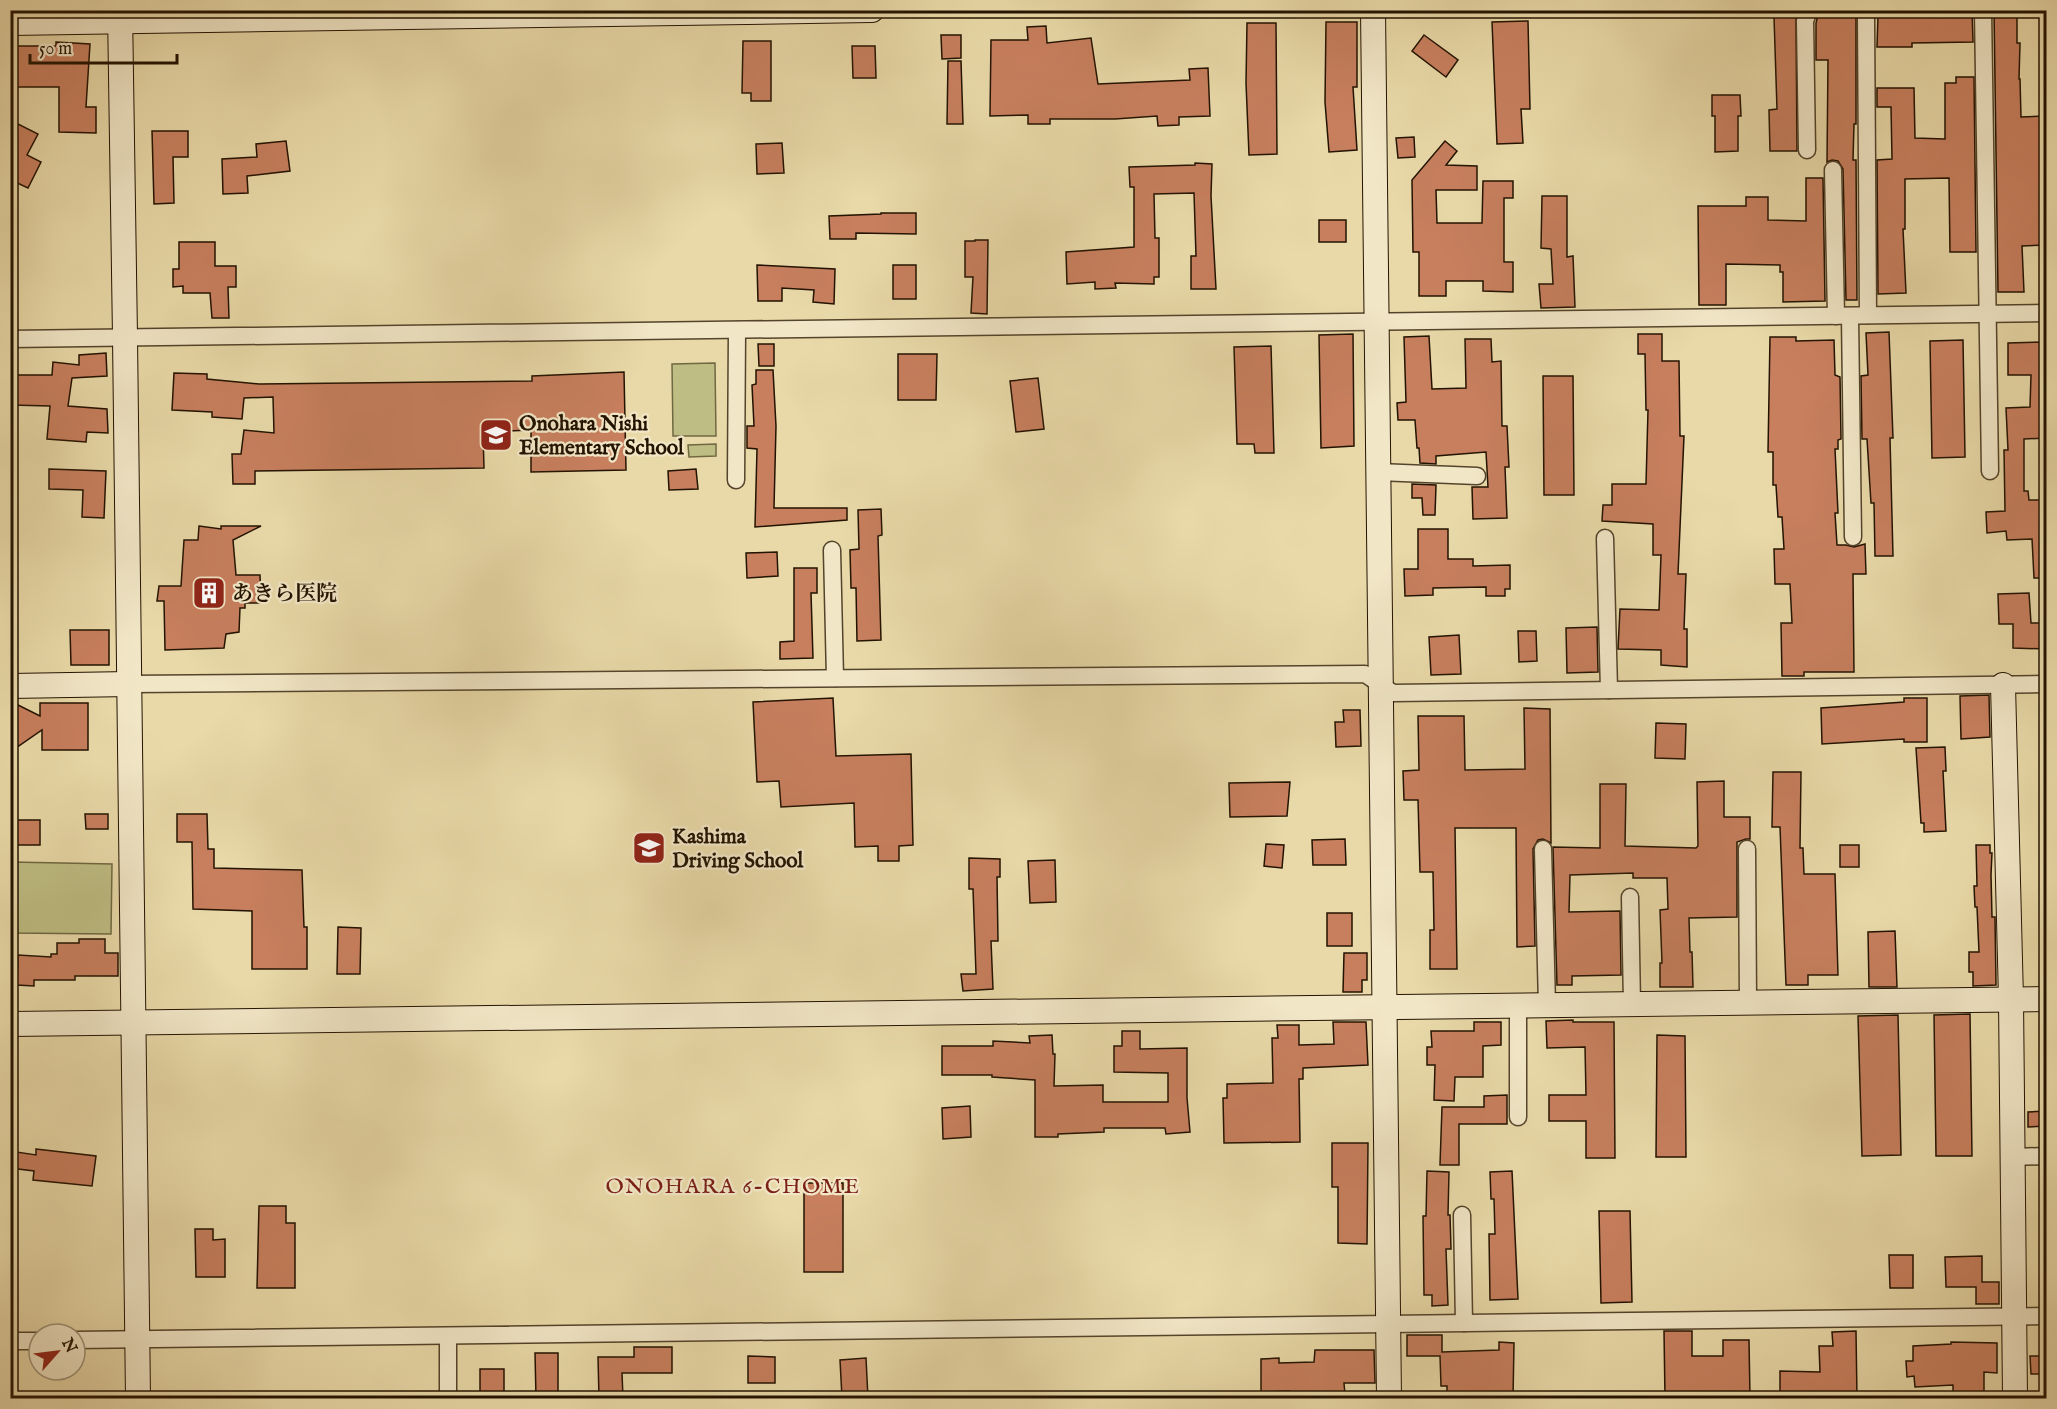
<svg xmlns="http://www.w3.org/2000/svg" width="2057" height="1409" viewBox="0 0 2057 1409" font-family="'IM FELL English','Noto Serif JP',serif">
<rect width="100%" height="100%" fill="#e9d9a8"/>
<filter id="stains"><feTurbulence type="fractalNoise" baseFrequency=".00333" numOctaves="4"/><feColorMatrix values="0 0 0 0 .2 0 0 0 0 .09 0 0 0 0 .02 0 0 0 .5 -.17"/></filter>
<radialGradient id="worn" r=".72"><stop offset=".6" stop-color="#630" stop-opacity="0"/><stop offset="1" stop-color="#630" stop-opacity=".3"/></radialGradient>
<g fill="#bebd83" stroke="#706842" stroke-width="1.5">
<polygon points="715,363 716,436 673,436 672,364"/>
<polygon points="716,444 716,456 689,457 688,445"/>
<polygon points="11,862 112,864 111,934 11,933"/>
</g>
<g fill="#c77f5e" stroke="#231301" stroke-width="1.5">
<polygon points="1936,10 1972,10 1973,42 1912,43 1912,47 1877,47 1878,16 1936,14"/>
<polygon points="1994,10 2017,10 2017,43 2020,43 2019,79 2020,79 2021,117 2046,116 2046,245 2022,246 2024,292 1998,292"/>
<polygon points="1818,15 1856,16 1856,124 1854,124 1853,160 1856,160 1857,300 1846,300 1843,169 1838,161 1832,160 1827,162 1828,60 1816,60 1816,23"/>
<polygon points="1796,16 1797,151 1770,151 1769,110 1777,109 1774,17"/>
<polygon points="1528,21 1530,109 1521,109 1523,143 1497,144 1492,22"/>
<polygon points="1326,22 1357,22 1357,87 1353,87 1357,150 1329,152 1325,102"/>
<polygon points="1247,23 1276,23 1277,154 1249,155 1246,83"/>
<polygon points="1046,26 1047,43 1091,38 1098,84 1190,80 1189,69 1208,68 1210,116 1179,117 1179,125 1158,126 1157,116 1115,119 1050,119 1050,124 1028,124 1028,115 990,116 991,40 1028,40 1027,27"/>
<polygon points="941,35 961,35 961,58 942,59"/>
<polygon points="1424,35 1458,60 1446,77 1412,51"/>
<polygon points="743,41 771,41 771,101 751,101 751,93 742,93"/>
<polygon points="56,42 90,44 86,107 96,107 96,133 59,132 59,87 10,87 10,46 56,46"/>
<polygon points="852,46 875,46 876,78 853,78"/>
<polygon points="948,61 961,61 963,124 947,124"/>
<polygon points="1956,77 1974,77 1976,252 1950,252 1949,178 1905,179 1905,229 1903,229 1906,293 1878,294 1877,160 1892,159 1891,107 1877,107 1877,88 1914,88 1915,138 1945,139 1945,83 1956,83"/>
<polygon points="1712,95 1740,95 1741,116 1738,116 1738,151 1715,152 1715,116 1712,116"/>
<polygon points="10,120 38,134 27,155 41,162 28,188 13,181 10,185"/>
<polygon points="152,131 188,131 188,157 173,157 174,203 154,204"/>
<polygon points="1414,137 1415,157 1398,158 1396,138"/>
<polygon points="286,141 290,171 247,176 248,193 223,194 222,159 257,157 256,144"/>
<polygon points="1445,141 1457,151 1446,165 1477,166 1477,190 1436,190 1437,223 1482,223 1483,181 1513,181 1513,198 1504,198 1504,262 1513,262 1513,292 1483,291 1483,281 1446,281 1446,296 1419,296 1419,252 1413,252 1412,180"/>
<polygon points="782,143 784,173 757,174 756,144"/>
<polygon points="1195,163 1212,164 1211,196 1216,289 1191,289 1191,256 1196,256 1194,193 1154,194 1155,238 1159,238 1159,277 1154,277 1154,284 1115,283 1116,288 1095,289 1095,282 1067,284 1066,252 1134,247 1134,187 1130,187 1129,167 1195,165"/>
<polygon points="1806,178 1823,178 1825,301 1783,302 1783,272 1780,272 1780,265 1726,264 1726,305 1699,305 1698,206 1746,206 1746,197 1768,197 1768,220 1806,221"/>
<polygon points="1542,196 1567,196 1567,257 1573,256 1575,307 1541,308 1539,284 1553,284 1551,249 1541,248"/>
<polygon points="881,213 916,213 916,234 856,233 856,239 830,239 829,216 881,214"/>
<rect x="1319" y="220" width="27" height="22"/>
<polygon points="975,240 988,240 987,314 971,313 973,277 965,277 965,241 975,241"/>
<polygon points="179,242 215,242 215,266 236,266 236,287 228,287 229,318 212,318 210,293 183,293 183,286 173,287 173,269 179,269"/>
<polygon points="757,265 835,269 834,304 813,302 814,290 782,288 782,301 758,301"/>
<rect x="893" y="265" width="23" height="34"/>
<polygon points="1889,332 1893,438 1890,438 1893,556 1875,556 1874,503 1871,503 1867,439 1862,439 1861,376 1868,375 1866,333"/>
<polygon points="1353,334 1354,446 1321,448 1319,335"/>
<polygon points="1638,334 1662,334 1662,361 1679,361 1680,436 1684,436 1678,574 1686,574 1684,629 1687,629 1687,667 1661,665 1661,650 1618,649 1620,609 1659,610 1661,555 1653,555 1653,524 1602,521 1603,505 1612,505 1612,484 1646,484 1648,410 1646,410 1645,354 1638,354"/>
<polygon points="1429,336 1432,389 1466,388 1465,339 1491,339 1492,362 1501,361 1502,426 1507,426 1509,467 1505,467 1507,518 1473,519 1472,487 1488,487 1486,452 1436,456 1436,464 1420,463 1419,448 1417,448 1415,420 1398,420 1397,403 1406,402 1404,337"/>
<polygon points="1770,337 1796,337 1796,341 1834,340 1835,375 1840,377 1841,439 1838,440 1838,449 1835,449 1838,513 1835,513 1837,545 1846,545 1854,547 1865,544 1866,574 1853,574 1854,672 1804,672 1804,676 1782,676 1781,623 1792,623 1790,584 1775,584 1774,549 1784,549 1782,517 1778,517 1776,485 1773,485 1773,452 1768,452"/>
<polygon points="1963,340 1965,457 1932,458 1930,341"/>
<polygon points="2046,342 2046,438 2024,439 2024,491 2028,491 2029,500 2046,500 2046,578 2034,578 2032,539 2007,540 2006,531 1987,533 1986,512 2005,511 2004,450 2008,450 2006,408 2030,407 2031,375 2008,375 2008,343"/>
<polygon points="758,344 774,344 774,366 759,366"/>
<polygon points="1271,346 1274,453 1255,453 1254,444 1237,444 1234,347"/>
<polygon points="106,353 107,376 72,378 68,406 107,409 108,433 87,432 86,442 47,439 50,406 10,405 10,375 52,375 53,362 79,365 79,355"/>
<polygon points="898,354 937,354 936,400 898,400"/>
<polygon points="756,370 773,370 776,426 774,508 847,508 847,520 755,527 757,449 747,448 747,426 754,426 752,385 756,384"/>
<polygon points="624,372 626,470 531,472 531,430 483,432 484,468 255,471 255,484 233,484 232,454 241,454 244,430 274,433 273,397 244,398 242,419 212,417 212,412 172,410 174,373 207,374 207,379 259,384 532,381 532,376"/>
<polygon points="1543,376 1573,376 1574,495 1544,495"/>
<polygon points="1038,378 1044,429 1016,432 1010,381"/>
<polygon points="49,469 106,471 104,518 82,517 83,490 49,489"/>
<polygon points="696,469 698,489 669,490 668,471"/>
<polygon points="1412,484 1436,485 1435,515 1423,515 1422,498 1412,498"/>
<polygon points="881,509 882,535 878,536 881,640 857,641 856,588 851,588 850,550 859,549 858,510"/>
<polygon points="199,526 221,529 221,526 261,526 233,540 236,575 260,575 261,603 245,603 245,608 240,608 239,632 226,634 224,648 165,650 164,601 157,601 159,586 181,586 184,540 198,540"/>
<polygon points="1418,529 1448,529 1448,559 1473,559 1473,566 1510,565 1510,589 1505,589 1505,596 1486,596 1486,587 1433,588 1433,595 1405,596 1404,569 1418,569"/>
<polygon points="777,552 778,576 747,578 746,553"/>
<polygon points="794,568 817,568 817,593 811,593 813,658 780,659 780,642 794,641"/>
<polygon points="2029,593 2031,623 2046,623 2046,649 2013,648 2013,624 1999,624 1998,594"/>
<polygon points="1597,627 1598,672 1567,673 1566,628"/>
<polygon points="70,630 109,630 109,665 71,665"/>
<polygon points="1518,631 1536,631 1537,661 1519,662"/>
<polygon points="1459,635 1461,674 1431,675 1429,637"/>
<polygon points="1989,695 1990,737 1961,739 1960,696"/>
<polygon points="833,698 836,756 911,754 913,845 899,846 899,861 878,861 878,846 855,847 854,803 781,807 779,781 757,782 753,702"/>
<polygon points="1904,698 1927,698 1927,742 1904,742 1904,739 1822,744 1821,708 1904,702"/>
<polygon points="10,701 40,716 40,703 88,703 88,750 42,750 42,730 10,752"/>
<polygon points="1524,708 1550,709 1551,843 1543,839 1538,840 1533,849 1535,946 1517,947 1516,828 1455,828 1457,969 1430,969 1430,930 1434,930 1433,872 1420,872 1418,800 1404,800 1403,771 1419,770 1418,716 1464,716 1465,770 1525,769"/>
<polygon points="1343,710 1360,710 1361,746 1336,747 1335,722 1344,722"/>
<polygon points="1656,723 1686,724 1685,759 1655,758"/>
<polygon points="1945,747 1946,771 1943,771 1946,831 1924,832 1924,823 1921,823 1916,748"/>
<polygon points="1773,772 1801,772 1800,848 1803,848 1804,874 1835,874 1838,975 1808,975 1808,985 1786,985 1780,827 1772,827"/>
<polygon points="1724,781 1724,817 1750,817 1750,839 1746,839 1737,842 1737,917 1689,918 1690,952 1692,952 1693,987 1660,987 1660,963 1662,963 1660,910 1668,909 1667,878 1633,878 1633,873 1570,875 1569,912 1620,911 1621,975 1572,976 1572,985 1557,985 1553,847 1600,848 1600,784 1626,784 1625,846 1696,848 1698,846 1697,782"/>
<polygon points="1290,782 1287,816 1230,817 1229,783"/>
<polygon points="85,814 108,814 108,829 86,829"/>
<polygon points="177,814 207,814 208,849 214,849 214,868 302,870 304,927 307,927 307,969 252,969 252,911 193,909 192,842 177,842"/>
<rect x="10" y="820" width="30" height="25"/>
<polygon points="1345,839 1346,865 1313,865 1312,840"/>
<polygon points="1266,844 1284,845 1282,868 1264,866"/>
<rect x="1840" y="845" width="19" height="22"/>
<polygon points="1976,845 1990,845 1990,853 1992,853 1991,875 1992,917 1995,917 1996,985 1973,986 1973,972 1969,972 1969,952 1979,952 1977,907 1975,907 1974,886 1977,886"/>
<polygon points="969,858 1000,859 1000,877 997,877 998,941 991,941 993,989 963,991 961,974 976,974 973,889 969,889"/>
<polygon points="1055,860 1056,902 1030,903 1028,861"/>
<rect x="1327" y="913" width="25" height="33"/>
<polygon points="338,927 361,928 360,974 337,974"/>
<polygon points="1895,931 1897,987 1869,987 1868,932"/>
<polygon points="79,939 105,939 105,953 118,953 118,976 75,976 75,980 34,980 34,986 17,985 18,955 51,957 51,954 57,954 57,943 79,943"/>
<polygon points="1344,953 1367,953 1367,980 1362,980 1362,992 1343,992"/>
<polygon points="1970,1014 1972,1156 1936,1156 1934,1015"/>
<polygon points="1898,1015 1901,1155 1862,1156 1858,1016"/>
<polygon points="1573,1020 1573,1022 1614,1022 1615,1158 1586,1158 1586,1121 1549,1121 1549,1095 1586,1095 1585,1047 1547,1048 1546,1021"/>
<polygon points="1333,1022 1366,1022 1368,1065 1303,1068 1303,1079 1299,1079 1300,1142 1224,1143 1223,1098 1227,1098 1227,1084 1273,1083 1272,1038 1278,1038 1277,1025 1299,1025 1299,1045 1334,1044"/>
<polygon points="1474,1022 1501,1022 1501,1045 1483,1046 1483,1077 1455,1077 1454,1101 1434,1100 1435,1065 1427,1065 1427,1047 1432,1047 1431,1031 1474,1031"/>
<polygon points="1122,1031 1140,1031 1140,1049 1187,1048 1187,1098 1190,1132 1166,1134 1165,1128 1104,1128 1104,1132 1058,1134 1058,1137 1035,1137 1035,1080 992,1077 992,1075 942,1075 942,1046 993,1046 993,1041 1030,1043 1029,1036 1052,1035 1053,1054 1055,1054 1054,1086 1103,1085 1103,1102 1168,1102 1168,1073 1114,1072 1114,1046 1122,1046"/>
<polygon points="1657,1035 1685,1036 1686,1157 1656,1157"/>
<polygon points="1507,1095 1507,1124 1459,1124 1459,1165 1440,1165 1442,1107 1484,1107 1484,1096"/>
<polygon points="970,1106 971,1137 943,1139 942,1108"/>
<polygon points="2045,1111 2046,1126 2028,1127 2028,1112"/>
<polygon points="1332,1143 1368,1143 1367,1244 1338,1243 1338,1187 1332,1187"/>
<polygon points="36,1149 96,1156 92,1186 33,1180 34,1171 10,1168 10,1151 36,1155"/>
<polygon points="1427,1171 1449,1172 1448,1215 1450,1215 1451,1249 1446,1249 1448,1305 1432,1306 1432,1295 1424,1295 1423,1216 1426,1216"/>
<polygon points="1512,1171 1518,1299 1490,1300 1489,1234 1495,1234 1494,1199 1491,1199 1490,1172"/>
<rect x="804" y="1183" width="39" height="89"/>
<polygon points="259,1206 286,1206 286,1223 295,1223 295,1288 257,1288"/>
<polygon points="1599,1211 1630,1211 1632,1302 1601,1303"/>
<polygon points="195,1229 213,1229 213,1240 225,1239 225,1277 196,1277"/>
<polygon points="1889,1255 1913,1255 1913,1288 1890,1288"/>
<polygon points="1982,1256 1982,1282 1999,1282 1999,1304 1976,1304 1976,1287 1946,1287 1945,1257"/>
<polygon points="1664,1331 1692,1331 1692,1356 1723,1356 1723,1340 1749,1340 1750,1398 1665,1398"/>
<polygon points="1856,1331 1857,1398 1780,1398 1780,1371 1820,1372 1819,1346 1833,1346 1832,1332"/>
<polygon points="1407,1335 1442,1335 1442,1352 1499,1350 1499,1342 1514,1343 1513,1398 1447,1397 1447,1386 1441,1386 1440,1356 1407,1356"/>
<polygon points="1951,1342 1997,1343 1997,1373 1984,1372 1984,1398 1953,1397 1953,1385 1915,1387 1914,1376 1907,1377 1906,1361 1913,1361 1913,1346 1951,1344"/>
<polygon points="634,1347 672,1347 672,1373 622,1373 623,1398 599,1398 598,1357 634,1357"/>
<polygon points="1315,1350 1374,1350 1375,1383 1344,1383 1345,1395 1289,1395 1289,1391 1261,1392 1261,1359 1279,1358 1279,1363 1314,1362"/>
<polygon points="535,1353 558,1353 558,1398 536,1398"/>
<polygon points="748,1356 775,1357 775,1383 748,1383"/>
<polygon points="2030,1356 2046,1356 2046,1374 2031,1374"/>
<polygon points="866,1358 868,1398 842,1398 840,1360"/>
<rect x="480" y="1369" width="24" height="29"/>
</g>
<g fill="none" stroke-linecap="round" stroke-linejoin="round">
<g stroke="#54442b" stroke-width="19">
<g id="street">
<polyline points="1983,10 1990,471"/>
<polyline points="1807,150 1805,21 1809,10"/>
<polyline points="1833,170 1836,316"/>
<polyline points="1868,315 1866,17 1869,10"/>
<polyline points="1850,316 1853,537"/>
<polyline points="10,339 2046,313"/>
<polyline points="1378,472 1477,476"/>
<polyline points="736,480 737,330"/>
<polyline points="1605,538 1609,690"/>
<polyline points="832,550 835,678"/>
<polyline points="130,684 1365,674 1393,693 2046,684"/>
<polyline points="1543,849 1547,1005"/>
<polyline points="1747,849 1748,1003"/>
<polyline points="1630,897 1632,1004"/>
<polyline points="1518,1117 1518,1006"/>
<polyline points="2012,1157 2046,1156"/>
<polyline points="1462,1215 1464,1323"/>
<polyline points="448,1336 448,1398"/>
<polyline points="75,1340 2046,1316"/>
<polyline points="10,1341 39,1341"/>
</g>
</g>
<g stroke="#231301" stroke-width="26">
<g id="secondary">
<polyline points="120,10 125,337 138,1398"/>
<polyline points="1373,10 1389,1398"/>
<polyline points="10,23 872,10"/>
<polyline points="2003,685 2011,999 2015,1398"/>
<polyline points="10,686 130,684"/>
<polyline points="10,1024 2046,999"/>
</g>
</g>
<use href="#street" stroke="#f1e6c6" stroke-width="16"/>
<use href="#secondary" stroke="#f1e6c6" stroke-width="24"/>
</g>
<defs>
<g id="school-square" transform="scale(1.725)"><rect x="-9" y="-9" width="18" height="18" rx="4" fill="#8f2418" stroke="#f1e6c6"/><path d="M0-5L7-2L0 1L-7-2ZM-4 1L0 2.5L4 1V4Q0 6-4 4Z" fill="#fff"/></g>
<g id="building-square" transform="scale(1.725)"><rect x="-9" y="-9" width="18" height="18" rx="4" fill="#8f2418" stroke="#f1e6c6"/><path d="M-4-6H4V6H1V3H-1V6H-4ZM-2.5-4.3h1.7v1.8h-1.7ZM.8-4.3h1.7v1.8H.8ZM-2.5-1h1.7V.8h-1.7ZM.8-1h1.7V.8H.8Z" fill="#fff"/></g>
</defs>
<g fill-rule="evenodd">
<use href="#school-square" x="496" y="435"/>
<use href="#building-square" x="209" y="593"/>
<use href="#school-square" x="649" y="848"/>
</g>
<g text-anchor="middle" stroke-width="4.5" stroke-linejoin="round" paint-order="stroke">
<g font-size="21" font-weight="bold" fill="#231301" stroke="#f1e6c6" text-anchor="start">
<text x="519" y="430">Onohara Nishi<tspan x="519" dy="24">Elementary School</tspan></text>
<text x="232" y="600">あきら医院</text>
<text x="672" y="843">Kashima<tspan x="672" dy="24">Driving School</tspan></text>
</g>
<g font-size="22" letter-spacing="1.5" fill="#7a1f14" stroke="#f1e6c6">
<text x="733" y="1193">ONOHARA 6-CHOME</text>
</g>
</g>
<rect width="2057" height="1409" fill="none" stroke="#e9d9a8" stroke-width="36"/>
<rect x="12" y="12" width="2033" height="1385" fill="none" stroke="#231301" stroke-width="3"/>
<rect x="18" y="18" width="2021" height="1373" fill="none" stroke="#231301" stroke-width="1.5"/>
<g transform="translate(57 1352) rotate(62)"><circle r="28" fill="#f1e6c6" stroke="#9f9277" stroke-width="1.5"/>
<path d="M0-4.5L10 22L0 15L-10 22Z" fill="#8f2418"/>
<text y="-9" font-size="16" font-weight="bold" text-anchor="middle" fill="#231301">N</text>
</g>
<path d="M30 54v9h147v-9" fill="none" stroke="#231301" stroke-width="3"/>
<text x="39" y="54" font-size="18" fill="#231301" stroke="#f1e6c6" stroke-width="4.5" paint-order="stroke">50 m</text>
<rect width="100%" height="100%" filter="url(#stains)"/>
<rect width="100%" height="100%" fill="url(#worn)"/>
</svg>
